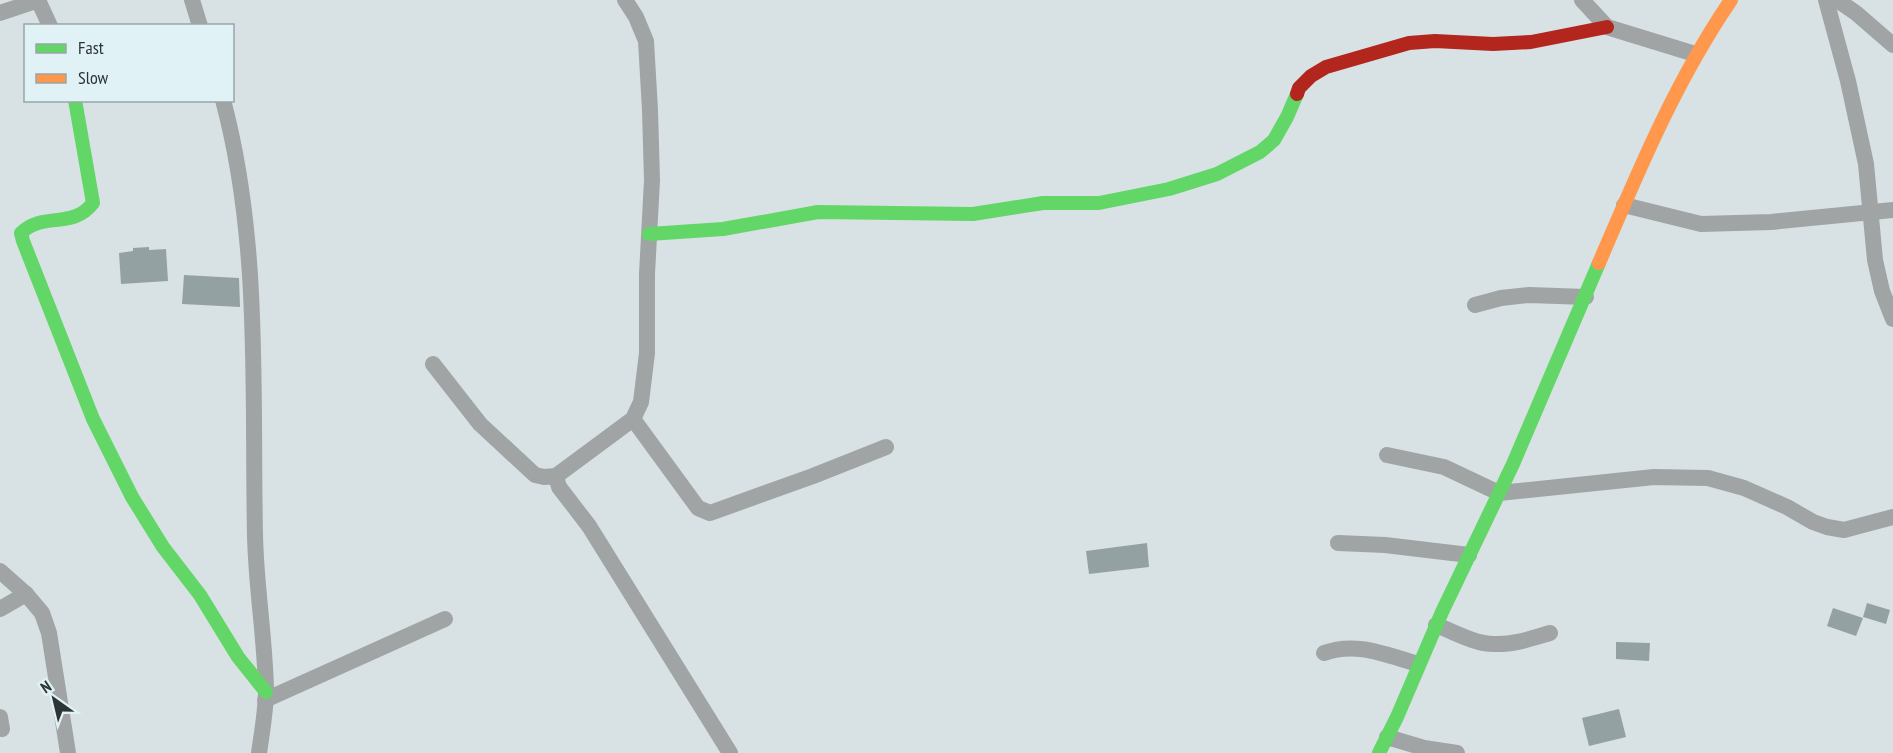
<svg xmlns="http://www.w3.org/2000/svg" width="1893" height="753" viewBox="0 0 1893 753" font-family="'PT Sans Narrow',sans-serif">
<rect width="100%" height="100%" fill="#d8e2e4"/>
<g fill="#94a1a2">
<polygon points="149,247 149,250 166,249 168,281 121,284 119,253 133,251 133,248"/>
<polygon points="184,275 239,278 240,307 182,304"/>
<polygon points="1147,543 1149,567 1089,574 1086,551"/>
<polygon points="1867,603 1890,610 1886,624 1863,617"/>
<polygon points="1833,608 1863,618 1856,636 1827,626"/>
<polygon points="1616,642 1650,643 1649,661 1616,659"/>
<polygon points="1619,709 1626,737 1589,746 1582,718"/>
</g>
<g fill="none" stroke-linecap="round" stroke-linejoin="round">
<g stroke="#a0a4a5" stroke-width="16">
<polyline points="38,0 50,26"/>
<polyline points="192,0 200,26"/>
<polyline points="1582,0 1607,27 1695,54"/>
<polyline points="1826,0 1848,81 1866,164 1875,260 1882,291 1893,319"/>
<polyline points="1837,0 1856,13 1893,45"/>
<polyline points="0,13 39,0"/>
<path d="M223 100C261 242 252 390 255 535 256 587 265 638 266 690 266 710 262 732 259 753"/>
<polyline points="1624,205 1701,224 1771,222 1893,210"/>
<polyline points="1475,305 1501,298 1529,295 1586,297"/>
<polyline points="433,364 480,424 535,475 544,477 556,476 633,419 641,402 647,353 647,274 652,180 650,110 646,41 636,17 625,0"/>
<polyline points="633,419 698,508 710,513 813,476 886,447"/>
<polyline points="1387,455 1444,467 1499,493 1654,477 1708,478 1744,488 1787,507 1813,522 1827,527 1844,530 1893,517"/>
<polyline points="556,476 559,487 589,526 730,753"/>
<polyline points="1338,543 1385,545 1469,555"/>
<polyline points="0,571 26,594 42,613 49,633 68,753"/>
<polyline points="0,609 26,594"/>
<path d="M1436 625C1454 632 1475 644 1494 644 1513 645 1533 638 1550 633"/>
<path d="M1324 653C1356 641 1386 655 1418 664"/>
<polyline points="265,700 445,619"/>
<polyline points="0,717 2,729"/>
<polyline points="1387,737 1424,748 1457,753"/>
</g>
<g stroke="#63d668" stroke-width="14">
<path d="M75 100 93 203C72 230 44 211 21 233L23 241 93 419 132 497 163 547 200 595 238 657 266 692"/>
<polyline points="649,234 723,229 818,212 973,214 1043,203 1099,203 1169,189 1217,174 1260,152 1274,140 1287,117 1297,94"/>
<polyline points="1379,753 1397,717 1442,612 1513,464 1599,263"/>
</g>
<path stroke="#ff974d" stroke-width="14" d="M1599 263C1638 172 1675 82 1731 0"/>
<polyline stroke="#b3261e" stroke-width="14" points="1297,94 1299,88 1311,76 1326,67 1409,43 1435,41 1493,44 1531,42 1607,27"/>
</g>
<rect x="24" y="24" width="210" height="78" fill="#e0f2f6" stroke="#98a6a9" stroke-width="1.5"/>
<rect x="36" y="44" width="30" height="9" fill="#63d668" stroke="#98a6a9" stroke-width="1.5"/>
<text x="78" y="54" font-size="18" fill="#2d3436">Fast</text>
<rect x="36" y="74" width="30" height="9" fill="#ff974d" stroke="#98a6a9" stroke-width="1.5"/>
<text x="78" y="84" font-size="18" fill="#2d3436">Slow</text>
<g transform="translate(54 699) rotate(326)" stroke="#e0f2f6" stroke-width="4.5" paint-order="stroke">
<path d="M0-4.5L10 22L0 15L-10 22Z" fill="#2d3436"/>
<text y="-9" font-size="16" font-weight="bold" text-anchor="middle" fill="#2d3436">N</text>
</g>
</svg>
